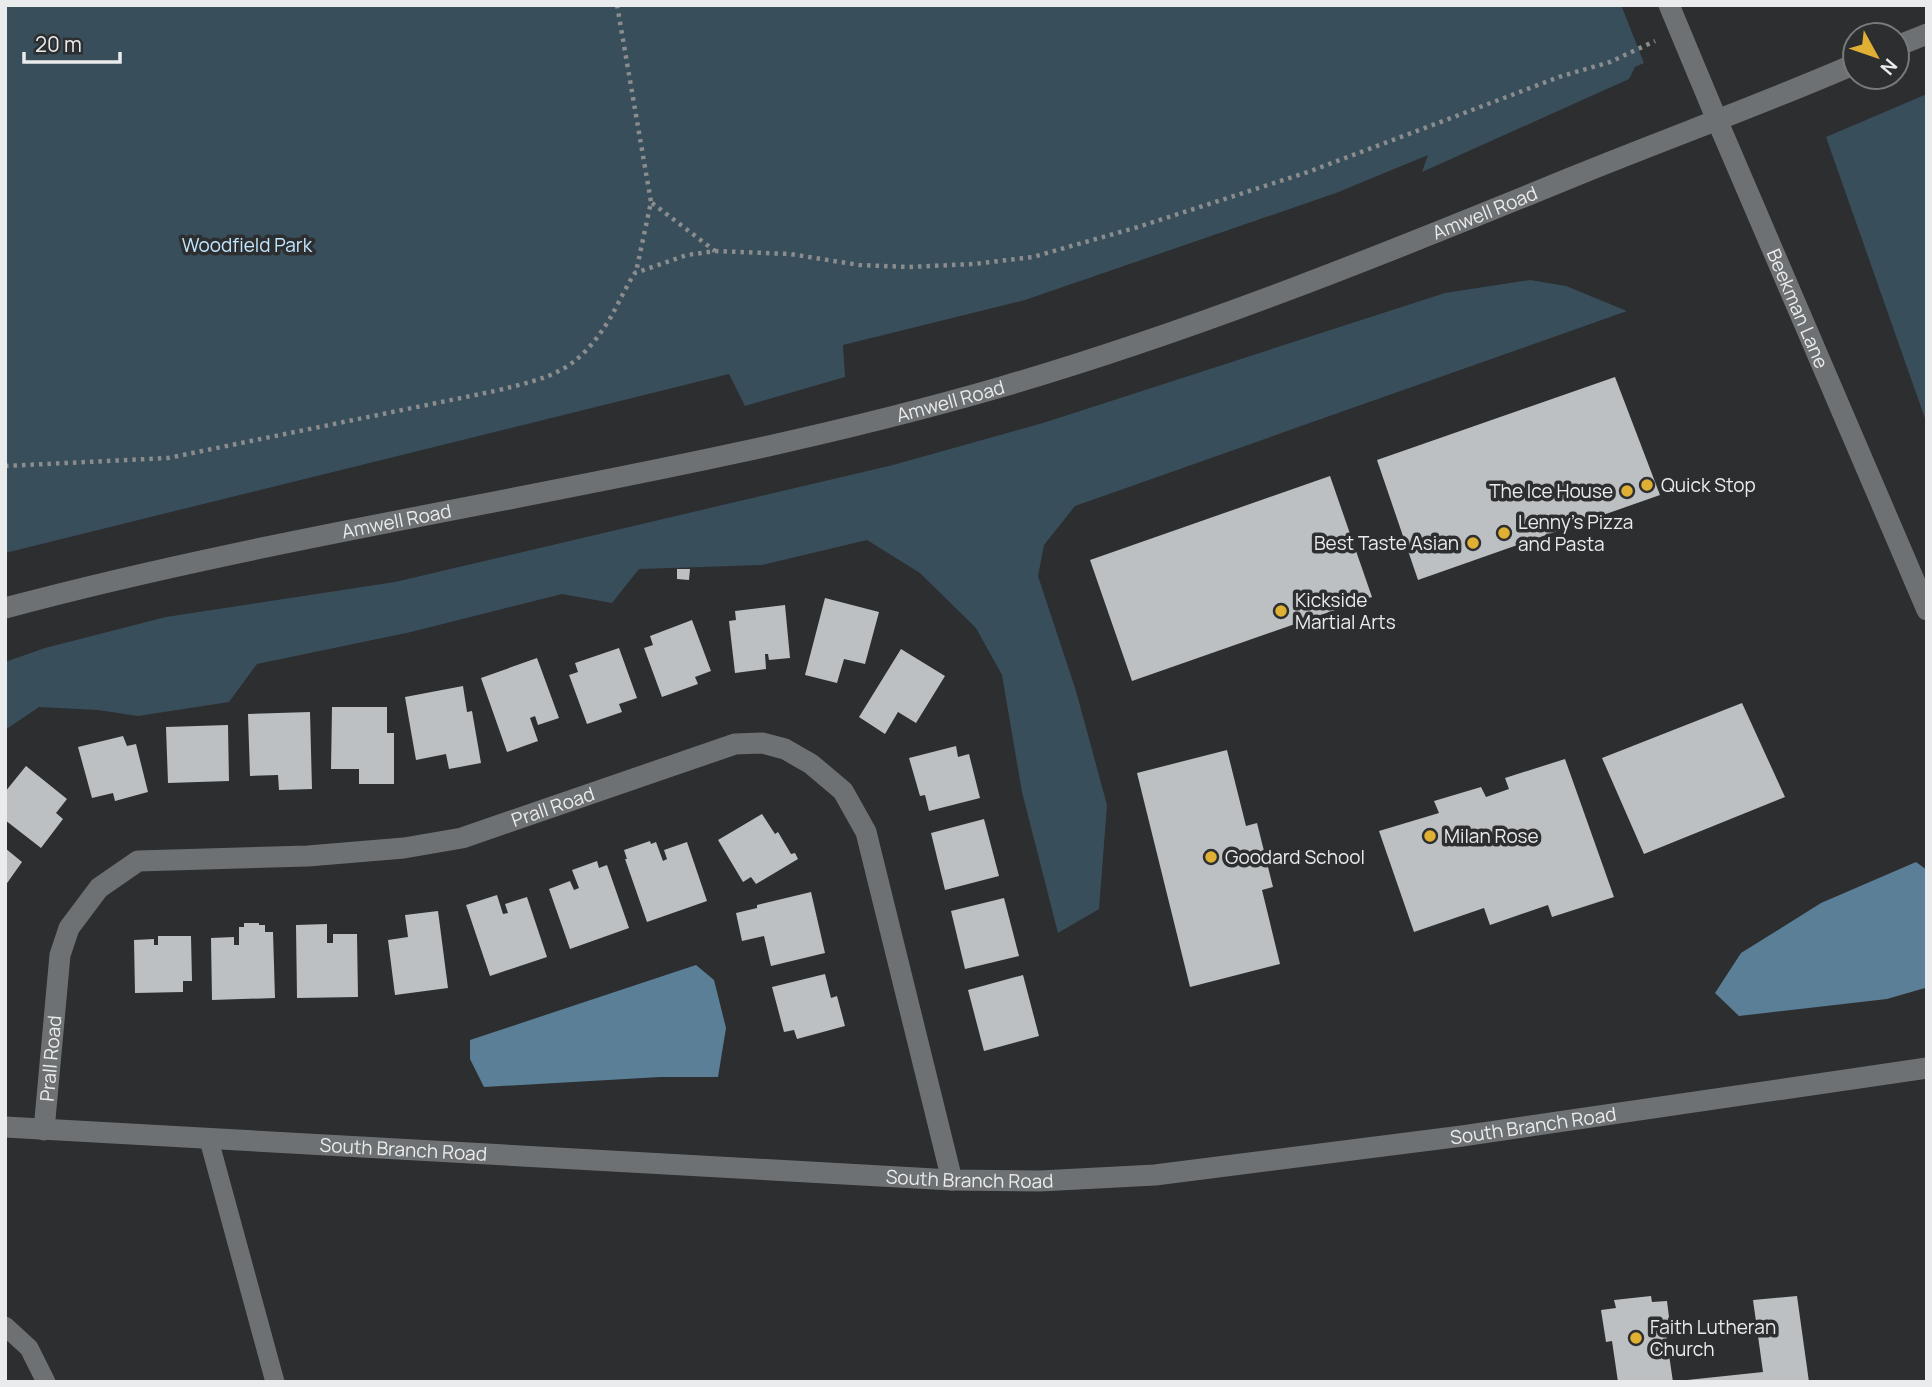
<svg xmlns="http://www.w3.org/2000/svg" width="1932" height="1387" viewBox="0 0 1932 1387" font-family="Manrope,sans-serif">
<rect width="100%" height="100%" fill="#2c2e30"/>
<g fill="#394e5b">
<polygon points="5,5 1621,5 1644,63 1635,67 1629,79 1422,172 1428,155 1336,193 1025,300 843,345 845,377 745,406 729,374 5,553"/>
<polygon points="1927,94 1927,424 1826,137"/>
<polygon points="1530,280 1566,286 1627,311 1075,506 1044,545 1038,576 1076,691 1107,805 1099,909 1058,933 1022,792 1002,675 976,628 920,573 867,540 762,565 639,569 612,603 562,594 411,632 257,664 229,702 138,716 98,710 39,707 5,730 5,662 45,648 166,617 395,582 893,465 1043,423 1445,293"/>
</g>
<g fill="#5a7f96">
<polygon points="1916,862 1927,870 1925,988 1887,999 1739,1016 1715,993 1741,953 1821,903"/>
<polygon points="696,965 714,980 726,1028 718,1077 660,1077 484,1087 470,1059 470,1040"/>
</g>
<g fill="#bcc0c2">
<polygon points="1615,377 1660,495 1418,580 1377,460"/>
<polygon points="1330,476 1372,597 1132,681 1090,560"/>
<polygon points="677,569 690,569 689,580 677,579"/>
<polygon points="825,598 879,612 865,664 844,659 837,683 805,675"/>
<polygon points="785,605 790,658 769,660 768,654 765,654 766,669 735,673 729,621 736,620 735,611"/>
<polygon points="692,620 711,671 695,677 698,684 662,697 644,648 653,645 650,636"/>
<polygon points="619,648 637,698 619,704 622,712 587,724 569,675 578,672 575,663"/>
<polygon points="901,649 945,676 916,723 898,712 885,734 859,717"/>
<polygon points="537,658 559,718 538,725 535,716 530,718 538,741 507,752 481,678"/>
<polygon points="463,686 467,712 472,711 481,763 449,769 446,754 416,760 405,697"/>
<polygon points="1742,703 1785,797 1644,854 1602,758"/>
<polygon points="332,707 387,707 387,733 394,733 394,784 359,784 359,769 331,769"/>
<polygon points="310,712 312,789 279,790 278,775 250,776 248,714"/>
<polygon points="228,725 229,781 168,783 166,727"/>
<polygon points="123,736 127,746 136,744 148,792 115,801 113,793 92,798 78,747"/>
<polygon points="956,746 958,757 969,754 980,798 929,811 925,795 920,796 909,758"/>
<polygon points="1227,750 1246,826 1257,823 1273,887 1262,890 1280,964 1190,987 1137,773"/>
<polygon points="1565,759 1614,897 1552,917 1548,905 1490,925 1484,908 1414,932 1379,831 1439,813 1434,801 1481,787 1486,797 1509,789 1505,778"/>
<polygon points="26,766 67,799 56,813 63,819 41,848 5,820 5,792"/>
<polygon points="762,814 775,834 778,832 791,854 795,853 798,859 756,884 751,877 743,882 718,840"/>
<polygon points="984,819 999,876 945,890 931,833"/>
<polygon points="650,841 651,844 656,842 663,861 667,859 664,850 687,842 707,901 647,922 625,859 627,859 624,850"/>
<polygon points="5,848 22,862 5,886"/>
<polygon points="597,861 599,868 607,865 629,928 570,949 549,889 570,881 574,890 579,888 572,870"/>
<polygon points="811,892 825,953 771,966 764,936 742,941 736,913 757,908 757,905"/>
<polygon points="497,895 503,914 508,913 505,904 527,897 547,957 490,976 466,905"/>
<polygon points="1004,898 1019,956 965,969 951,911"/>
<polygon points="438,911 448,988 395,995 388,940 408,937 405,915"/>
<polygon points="244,923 259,923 259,925 265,925 265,932 273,932 275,998 212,1000 211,938 234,937 234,945 239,945 239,927 244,927"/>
<polygon points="327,924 327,943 333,943 333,934 357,934 358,997 297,998 296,925"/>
<polygon points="158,936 191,936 192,981 183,981 183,992 135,993 134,940 154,939 154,945 158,945"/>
<polygon points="825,974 831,998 837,996 845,1026 797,1039 794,1030 784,1032 772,987"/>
<polygon points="1023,975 1039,1036 984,1051 968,990"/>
<polygon points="1651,1296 1652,1302 1667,1301 1671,1333 1666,1334 1673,1382 1618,1382 1612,1341 1606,1342 1601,1310 1616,1308 1614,1300"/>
<polygon points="1797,1296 1809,1382 1687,1382 1687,1380 1763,1372 1753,1300"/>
</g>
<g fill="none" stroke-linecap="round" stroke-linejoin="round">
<g stroke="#8a8c8e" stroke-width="4.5" stroke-dasharray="3.5 5" stroke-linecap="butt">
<polyline points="617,5 651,202 636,272"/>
<polyline points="652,203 715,251"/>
<path d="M5 466 168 458 495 391C551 377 576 373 609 320 618 305 625 288 635 273L687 255 715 251 790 254 859 265 908 267 974 264 1033 257 1138 227 1308 172 1562 76 1610 62 1655 41"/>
</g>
<g stroke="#6e7173" stroke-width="19">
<polyline points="209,1140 275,1382"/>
<polyline points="5,1326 29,1348 46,1382"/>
</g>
<g stroke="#6e7173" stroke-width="21">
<polyline points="1669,5 1717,120"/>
<path id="s1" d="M44 1130 60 955 69 928 99 888 138 861 308 856 404 848 462 838 735 744 762 743 785 749 811 764 843 791 866 832 952 1180"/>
</g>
<g stroke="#6e7173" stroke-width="21">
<polyline points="1897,46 1927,34"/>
<path id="s2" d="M1717 120 1927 610"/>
<path id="s3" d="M5 608C334 520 674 482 1001 387 1197 330 1387 253 1575 176 1668 138 1763 104 1855 64"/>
<path id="s4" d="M5 1127 952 1180 1040 1181 1155 1175 1462 1136 1927 1068"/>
</g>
</g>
<g fill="#dfb034" stroke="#2c2e30" stroke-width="2.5">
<circle cx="1647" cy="485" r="7"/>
<circle cx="1627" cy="491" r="7"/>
<circle cx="1504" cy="533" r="7"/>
<circle cx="1473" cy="543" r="7"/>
<circle cx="1281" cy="611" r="7"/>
<circle cx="1430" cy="836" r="7"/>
<circle cx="1211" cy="857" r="7"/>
<circle cx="1636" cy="1338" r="7"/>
</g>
<g text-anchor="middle" stroke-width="7" stroke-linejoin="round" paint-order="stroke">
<g font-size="19" fill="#e9ebec" stroke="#2c2e30">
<text dy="7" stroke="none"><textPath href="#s3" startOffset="1535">Amwell Road</textPath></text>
<text dy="7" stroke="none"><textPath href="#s2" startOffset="205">Beekman Lane</textPath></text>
<text dy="7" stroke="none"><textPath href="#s3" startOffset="968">Amwell Road</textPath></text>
<text dy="7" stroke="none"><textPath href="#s3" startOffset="401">Amwell Road</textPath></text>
<text dy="7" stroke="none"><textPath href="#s1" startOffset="723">Prall Road</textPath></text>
<text dy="7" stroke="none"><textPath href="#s1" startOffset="72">Prall Road</textPath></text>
<text dy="7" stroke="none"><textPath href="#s4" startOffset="1533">South Branch Road</textPath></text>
<text dy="7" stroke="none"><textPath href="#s4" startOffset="399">South Branch Road</textPath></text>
<text dy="7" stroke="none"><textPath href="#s4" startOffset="966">South Branch Road</textPath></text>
</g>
<g font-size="19" fill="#c1e6fe" stroke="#2c2e30">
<text x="247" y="252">Woodfield Park</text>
</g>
<g font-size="19" fill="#e9ebec" stroke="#2c2e30" text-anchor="start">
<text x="1661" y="492">Quick Stop</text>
<text x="1613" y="498" text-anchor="end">The Ice House</text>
<text x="1518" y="529">Lenny's Pizza<tspan x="1518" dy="22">and Pasta</tspan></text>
<text x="1459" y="550" text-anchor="end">Best Taste Asian</text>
<text x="1295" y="607">Kickside<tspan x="1295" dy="22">Martial Arts</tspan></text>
<text x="1444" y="843">Milan Rose</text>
<text x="1225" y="864">Goodard School</text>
<text x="1650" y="1334">Faith Lutheran<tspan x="1650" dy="22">Church</tspan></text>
</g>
</g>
<rect width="1932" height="1387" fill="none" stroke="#e9ebec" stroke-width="14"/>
<g transform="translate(1876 56) rotate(130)"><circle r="33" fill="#2c2e30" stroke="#787a7b" stroke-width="2"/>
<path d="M0-5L12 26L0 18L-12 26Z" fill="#dfb034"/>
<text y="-10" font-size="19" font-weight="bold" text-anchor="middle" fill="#e9ebec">N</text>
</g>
<path d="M24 52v10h96v-10" fill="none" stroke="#e9ebec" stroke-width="3.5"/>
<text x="35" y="52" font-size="21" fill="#e9ebec" stroke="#2c2e30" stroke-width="5" paint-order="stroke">20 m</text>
</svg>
